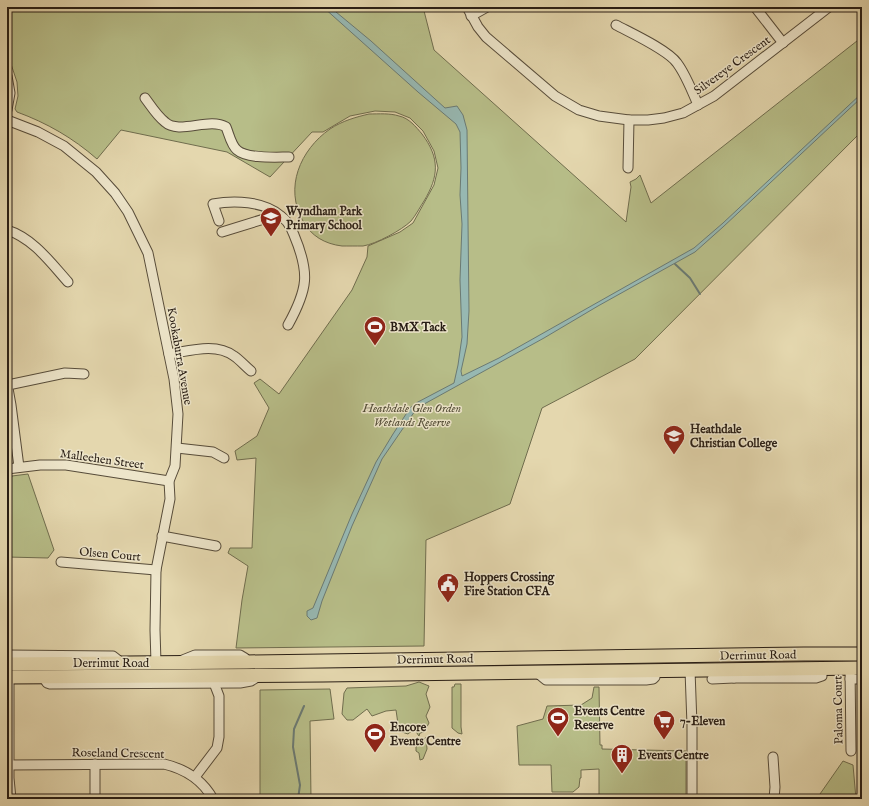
<svg xmlns="http://www.w3.org/2000/svg" width="869" height="806" viewBox="0 0 869 806" font-family="'IM FELL English',serif">
<rect width="100%" height="100%" fill="#e4d7ae"/>
<filter id="stains"><feTurbulence type="fractalNoise" baseFrequency=".005" numOctaves="4"/><feColorMatrix values="0 0 0 0 .2 0 0 0 0 .09 0 0 0 0 .02 0 0 0 .5 -.17"/></filter>
<radialGradient id="worn" r=".72"><stop offset=".6" stop-color="#630" stop-opacity="0"/><stop offset="1" stop-color="#630" stop-opacity=".3"/></radialGradient>
<g fill="#b7bd88" stroke="#706d4e">
<path d="M7 7H423L434 50 626 222 631 187 630 182 636 179 640 175 651 203 862 37V131L635 359 542 408 510 504 426 540 424 646 236 648 242 600 248 566 228 553 230 548H252L256 458 237 460 235 451 257 436 269 408 254 383 260 379 279 394 352 290 367 257 368 246 400 232 413 223 434 185 438 168 434 151 423 131 410 118 395 112 375 111 350 116 323 132H312L270 177 227 152 121 130 97 159C73 138 47 123 17 112L15 109 18 96 17 82 7 52Z"/>
<path d="M369 114C379 114 390 113 399 116 409 118 416 127 422 134 440 158 439 176 424 201 420 207 416 215 411 221 402 230 376 244 363 246 356 246 348 246 342 246 325 244 311 236 303 221 284 188 300 150 330 129 342 121 356 117 369 114Z"/>
<polygon points="28,474 54,550 48,558 7,557 7,489 12,476"/>
<polygon points="419,682 429,686 426,694 430,707 426,716 429,723 424,732 420,733 419,736 414,729 408,734 399,731 396,710 386,711 372,716 367,709 353,720 347,720 342,714 344,693 347,688 406,686"/>
<polygon points="455,684 461,684 461,727 462,734 458,733 452,728 452,687 454,687"/>
<polygon points="594,687 599,687 600,745 602,745 602,749 686,751 686,799 599,799 599,769 581,770 581,778 580,778 579,787 573,792 552,792 551,765 519,765 517,726 543,719 547,706 581,705 592,698"/>
<polygon points="330,689 334,719 310,721 311,799 260,799 260,690"/>
<polygon points="426,737 427,749 423,759 420,760 419,753 416,751 416,747"/>
<polygon points="843,761 853,765 856,799 825,799 820,794"/>
</g>
<polygon fill="#97b8b2" stroke="#6b7a73" points="323,7 330,7 371,41 445,108 457,106 463,115 467,130 469,311 467,344 461,371 462,376 499,358 694,248 723,223 862,93 862,97 723,227 695,252 598,306 544,338 417,408 382,459 352,526 322,601 317,618 311,620 307,616 307,611 313,608 352,514 376,462 393,434 410,408 416,403 454,383 458,365 462,337 460,280 462,224 460,195 461,168 460,132 456,124 418,92"/>
<g fill="none" stroke-linecap="round" stroke-linejoin="round">
<g stroke="#6b7a73" stroke-width="2">
<polyline points="675,264 690,278 700,294"/>
<polyline points="298,799 300,785 293,747 294,729 304,706"/>
</g>
<g stroke="#574c3a" stroke-width="11">
<g id="minor">
<polyline points="467,7 478,27 486,37 555,96 579,110 599,116 629,120 648,120 664,118 683,113 714,96 829,7"/>
<polyline points="755,7 783,43"/>
<polyline points="471,16 487,7"/>
<path d="M616 25C631 33 668 50 677 63 686 75 692 91 698 105"/>
<polyline points="7,76 10,93 7,110"/>
<path d="M145 98C151 106 157 116 165 122 179 135 209 117 226 127 229 134 231 145 237 150 247 159 276 157 289 157"/>
<polyline points="7,120 38,132 64,146 96,172 115,193 128,212 148,253 174,379 178,414 175,466 169,481 170,499 156,570 155,630 156,663"/>
<polyline points="628,168 629,120"/>
<path d="M219 221 213 204C234 200 264 201 281 216"/>
<path d="M7 230C33 238 51 263 68 282"/>
<path d="M222 232 277 215C286 217 291 227 294 235 310 273 308 289 288 325"/>
<path d="M169 354C189 351 216 342 234 356 240 360 245 366 251 371"/>
<polyline points="7,383 11,405 19,467"/>
<polyline points="8,385 65,373 84,374"/>
<polyline points="177,448 213,452 224,458"/>
<polyline points="7,469 40,465 66,465 169,481"/>
<polyline points="162,536 216,546"/>
<polyline points="61,562 156,570"/>
<polyline points="7,655 113,656 122,663"/>
<polyline points="180,661 195,655 240,655 245,658 247,662"/>
<polyline points="850,668 851,751"/>
<polyline points="730,669 734,678 816,678 822,676 822,669"/>
<polyline points="690,670 692,725 692,799"/>
<polyline points="535,671 546,680 646,680 653,679 655,677 656,670"/>
<polyline points="9,677 9,778 11,799"/>
<polyline points="43,677 47,683 50,684 240,683 251,681 259,676"/>
<polyline points="712,679 734,678"/>
<polyline points="850,679 862,679"/>
<polyline points="773,757 775,787 774,799"/>
<polyline points="95,764 95,799"/>
<path d="M9 765 164 764C185 769 202 779 213 799"/>
<polyline points="195,777 217,748 219,737 219,696 214,683"/>
</g>
</g>
<g stroke="#281d14" stroke-width="15">
<g id="highway">
<polyline points="7,664 247,662 804,654 862,654"/>
<polyline points="7,677 323,675 862,668"/>
</g>
</g>
<use href="#minor" stroke="#ede5ca" stroke-width="9"/>
<use href="#highway" stroke="#e4d7ae" stroke-width="13"/>
</g>
<defs>
<g id="school-pin" transform="scale(1.15)"><path d="M0 17L-7.5 6A9.5 9.5 0 1 1 7.5 6Z" fill="#8f2418" stroke="#ede5ca"/><path d="M0-5L7-2L0 1L-7-2ZM-4 1L0 2.5L4 1V4Q0 6-4 4Z" fill="#fff"/></g>
<g id="stadium-pin" transform="scale(1.15)"><path d="M0 17L-7.5 6A9.5 9.5 0 1 1 7.5 6Z" fill="#8f2418" stroke="#ede5ca"/><path d="M0-5a6.5 5 0 1 0 0 10a6.5 5 0 1 0 0-10ZM-3.5-1.8h7v3.6h-7Z" fill="#fff"/></g>
<g id="civic-pin" transform="scale(1.15)"><path d="M0 17L-7.5 6A9.5 9.5 0 1 1 7.5 6Z" fill="#8f2418" stroke="#ede5ca"/><path d="M-.6-6.5H3V-4.5H.6V-3L4-1V1h2V6H-6V1h2V-1L-.6-3ZM-1.2 2.5V6h2.4V2.5Z" fill="#fff"/></g>
<g id="supermarket-pin" transform="scale(1.15)"><path d="M0 17L-7.5 6A9.5 9.5 0 1 1 7.5 6Z" fill="#8f2418" stroke="#ede5ca"/><path d="M-6-5.5h2.5l.6 2H6L4.5 2H-2.5L-4.4-4H-6ZM-1.5 3.2a1.3 1.3 0 1 0 .1 0ZM3 3.2a1.3 1.3 0 1 0 .1 0Z" fill="#fff"/></g>
<g id="building-pin" transform="scale(1.15)"><path d="M0 17L-7.5 6A9.5 9.5 0 1 1 7.5 6Z" fill="#8f2418" stroke="#ede5ca"/><path d="M-4-6H4V6H1V3H-1V6H-4ZM-2.5-4.3h1.7v1.8h-1.7ZM.8-4.3h1.7v1.8H.8ZM-2.5-1h1.7V.8h-1.7ZM.8-1h1.7V.8H.8Z" fill="#fff"/></g>
</defs>
<g fill-rule="evenodd">
<use href="#school-pin" x="271" y="218"/>
<use href="#stadium-pin" x="375" y="327"/>
<use href="#school-pin" x="674" y="436"/>
<use href="#civic-pin" x="448" y="584"/>
<use href="#stadium-pin" x="558" y="718"/>
<use href="#supermarket-pin" x="664" y="721"/>
<use href="#stadium-pin" x="375" y="734"/>
<use href="#building-pin" x="622" y="755"/>
</g>
<g text-anchor="middle" stroke-width="3" stroke-linejoin="round" paint-order="stroke">
<g font-size="12" fill="#281d14" stroke="#ede5ca">
<text transform="translate(732 65) rotate(-36)" y="4">Silvereye Crescent</text>
<text transform="translate(180 356) rotate(80)" y="4">Kookaburra Avenue</text>
<text transform="translate(102 459) rotate(8)" y="4">Malleehen Street</text>
<text transform="translate(110 554) rotate(5)" y="4">Olsen Court</text>
<text transform="translate(758 655) rotate(-1)" y="4">Derrimut Road</text>
<text transform="translate(435 659) rotate(-1)" y="4">Derrimut Road</text>
<text x="111" y="667">Derrimut Road</text>
<text transform="translate(838 710) rotate(-91)" y="4">Paloma Court</text>
<text transform="translate(118 753) rotate(1)" y="4">Roseland Crescent</text>
</g>
<g font-size="12" font-weight="bold" fill="#281d14" stroke="#ede5ca" text-anchor="start">
<text x="286" y="215">Wyndham Park<tspan x="286" dy="14">Primary School</tspan></text>
<text x="390" y="331">BMX Tack</text>
<text x="690" y="433">Heathdale<tspan x="690" dy="14">Christian College</tspan></text>
<text x="464" y="581">Hoppers Crossing<tspan x="464" dy="14">Fire Station CFA</tspan></text>
<text x="574" y="715">Events Centre<tspan x="574" dy="14">Reserve</tspan></text>
<text x="680" y="725">7-Eleven</text>
<text x="390" y="731">Encore<tspan x="390" dy="14">Events Centre</tspan></text>
<text x="638" y="759">Events Centre</text>
</g>
<g font-size="12" font-style="italic" fill="#534d37" stroke="#ede5ca">
<text x="412" y="412">Heathdale Glen Orden<tspan x="412" dy="14">Wetlands Reserve</tspan></text>
</g>
</g>
<rect width="869" height="806" fill="none" stroke="#e4d7ae" stroke-width="24"/>
<rect x="8" y="8" width="853" height="790" fill="none" stroke="#281d14" stroke-width="2"/>
<rect x="12" y="12" width="845" height="782" fill="none" stroke="#281d14"/>
<rect width="100%" height="100%" filter="url(#stains)"/>
<rect width="100%" height="100%" fill="url(#worn)"/>
</svg>
